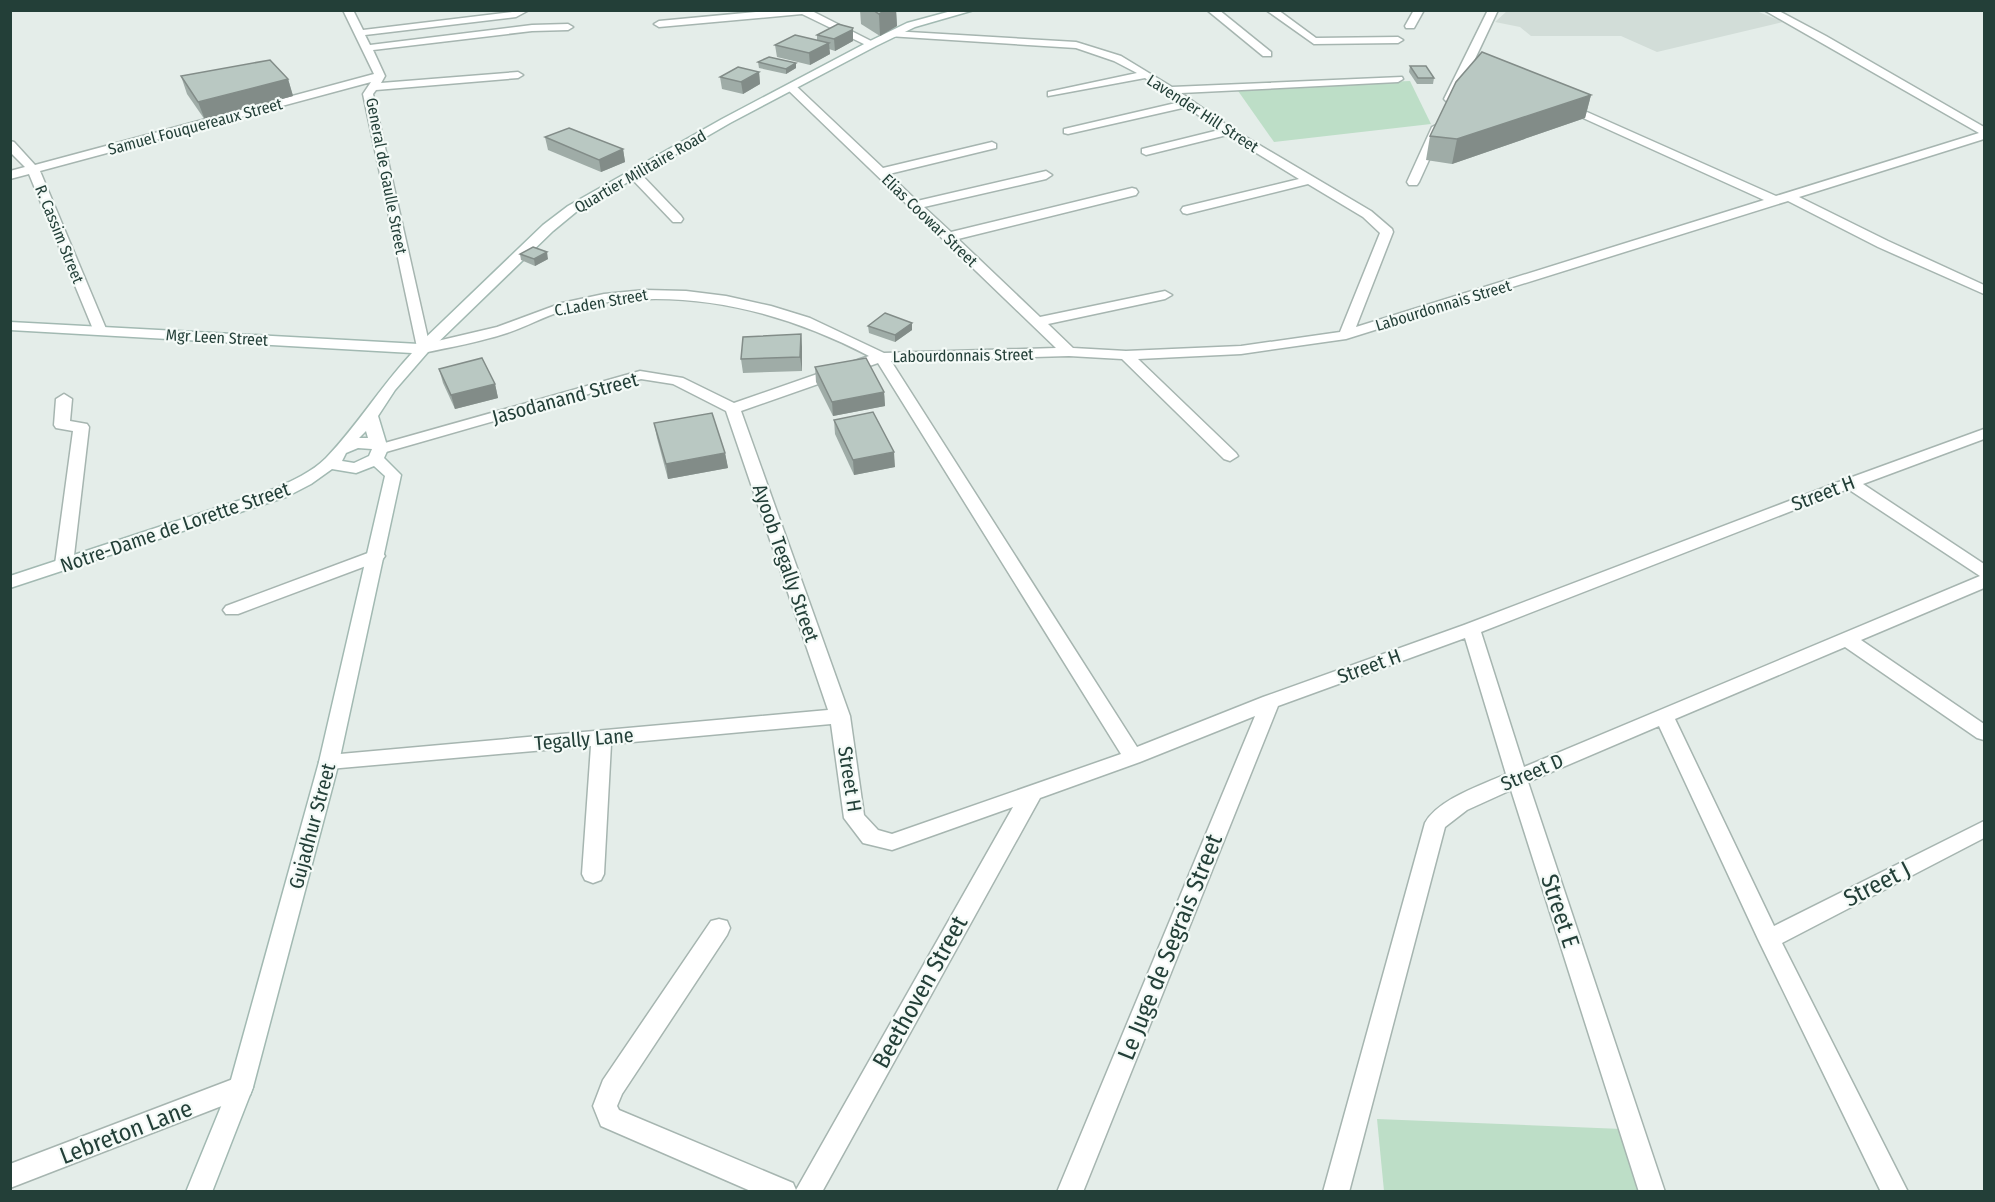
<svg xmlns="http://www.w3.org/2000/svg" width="1995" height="1202" viewBox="0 0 1995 1202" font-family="'Fira Sans Condensed',sans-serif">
<rect width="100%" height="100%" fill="#e4ede9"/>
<polygon fill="#d2ddd8" points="1507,11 1754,10 1783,22 1657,52 1621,36 1531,36 1520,27 1495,22"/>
<g fill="#bddec7">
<polygon points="1410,81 1431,124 1274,142 1236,88"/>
<polygon points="1377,1119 1622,1129 1642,1191 1384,1191"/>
</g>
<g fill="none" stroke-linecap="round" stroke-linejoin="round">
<g stroke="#a6b5b0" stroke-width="3">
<g id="street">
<path d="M343 10H353L363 30 529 10 516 17 365 35 370 45 532 25 568 24 573 27 568 30 532 31 373 50 385 76 381 83 518 72 523 75 518 78 376 90 373 94 429 343 497 327 562 303 604 294 645 290 686 291 726 296 771 306 810 318 884 353 1056 348 787 89 786 87 791 84 795 85 883 168 992 142 996 144V148L889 174 917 201 1046 171 1052 175 1046 179 924 207 951 232 1132 188 1136 189 1138 192 1136 195 958 239 1040 317 1165 291 1172 295 1165 299 1048 324 1073 348 1126 351 1241 346 1340 332 1380 233 1363 217 1308 184 1187 214 1183 213 1181 210 1183 207 1299 179 1227 135 1146 155 1142 153V149L1219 130 1187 107 1068 134 1064 133V129L1180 102 1145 78 1048 96V92L1137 73 1114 61 1076 48 888 36 887 34 892 31 1076 42 1121 56 1172 87 1402 77 1403 79 1398 82 1181 93 1234 130 1371 211 1392 229 1393 232 1356 327 1764 200 1561 108V104H1569L1776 196 1979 133 1764 10H1777L1826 36 1984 127V139L1799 197 1888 241 1984 285V294L1878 247 1788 201 1346 339 1241 354 1138 359 1236 453 1238 456 1230 461 1224 459 1122 359 1069 356 891 361 1137 747 1263 697 1464 625 1844 480 1984 429V439L1863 484 1984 564V588L1861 640 1984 724V740L1977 738 1845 647 1675 719 1774 926 1984 821V838L1782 943 1908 1192H1881L1758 939 1659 726 1528 782 1665 1192H1639L1511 790 1467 810 1445 827 1349 1192H1323L1425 823C1438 799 1482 785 1506 774L1465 638 1278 706 1083 1192H1057L1255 716 1140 762 1040 798 822 1192H753L601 1126 593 1106 603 1080 711 921 719 919 727 921 730 928 727 935 622 1094 617 1106 619 1110 793 1183 796 1190 1013 807 892 850 863 843 844 818 831 724 611 744 604 874 601 880 593 883 585 880 582 874 591 746 329 769 322 767 319 762 322 757 329 755 828 710 726 411 673 384 641 379 386 452 380 454 372 449 374 446 640 371 683 378 734 403 869 356C773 306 668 283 562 311 543 317 526 327 507 333 480 342 451 347 423 353L418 352 363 94 371 82 40 171 107 331 105 334H95L29 174 10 179V171L25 167 10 152V141L14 142 35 165 374 74ZM878 363 1121 754 892 834 878 830 864 815 850 716 741 411ZM1848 489 1980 576 1524 767 1481 632Z"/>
<polygon points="776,10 810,10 877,44 868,46 802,14 659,27 654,24 659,21"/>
<polygon points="1207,10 1219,10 1271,52 1271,56 1263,56"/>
<polygon points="1266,10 1278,10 1316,38 1398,37 1403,40 1398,43 1314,44"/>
<polygon points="1414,10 1424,10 1414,28 1406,28 1405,26"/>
<polygon points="1488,10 1498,10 1474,61 1498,74 1493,77 1470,68 1454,101 1446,101 1444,99"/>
<polygon points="1438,124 1444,127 1419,182 1417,185 1409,185 1407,182 1432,127"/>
<polygon points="634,170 638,171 681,216 683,219 681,222 673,222 630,177 628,174"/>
<polygon points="64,394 72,399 70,421 87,424 89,427 73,564 70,568 58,568 55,564 73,431 56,428 54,425 56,399"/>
<polygon points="376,550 382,552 385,556 382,560 238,614 226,614 223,610 226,606"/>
<polygon points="241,1076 250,1079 253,1087 250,1095 10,1188 10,1164"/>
</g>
</g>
<g stroke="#a2b9b2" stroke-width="3">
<path id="secondary" d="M955 10H974L915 27 876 46 730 123 576 212 553 231 428 352 395 390 378 416 388 449 384 458 401 475 339 762 253 1087 212 1192H186L229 1087 319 762 385 476 374 466 356 473 332 469 311 484 286 497 10 588V576L274 489C292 481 312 472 326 458 357 426 381 386 412 353L10 330V322L419 344 543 225 568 206 722 119 868 42 907 23ZM366 431 368 438H359ZM358 448 372 449 369 456 354 463 342 461 346 453Z"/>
</g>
<use href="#street" fill="#fff" fill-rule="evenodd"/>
<use href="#secondary" fill="#fff" fill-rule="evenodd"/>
</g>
<g fill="#9faca7">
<polygon points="860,10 896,10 897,26 880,36 861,24"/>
<polygon points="817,35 853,39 853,41 835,51 829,49 830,54 810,65 777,57 775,45 817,40"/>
<polygon points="758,62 796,63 796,68 786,74 759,68"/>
<polygon points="1410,66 1434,78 1433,84 1417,84 1409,72"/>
<polygon points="759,72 760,84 743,94 722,89 720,77"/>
<polygon points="181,76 288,79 293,96 205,120 187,94"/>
<polygon points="1591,95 1585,118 1452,164 1426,160 1430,136"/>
<polygon points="545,137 623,149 625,162 601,172 548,150"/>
<polygon points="520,254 548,259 535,266 521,260"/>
<polygon points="912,323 912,330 895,342 869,333 868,326"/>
<polygon points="801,334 802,348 802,371 743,373 741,359"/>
<polygon points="815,367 884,392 885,406 833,416 816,382"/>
<polygon points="439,369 495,384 498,398 455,409 443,383"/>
<polygon points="834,420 895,467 854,475 835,434"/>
<polygon points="654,423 725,453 728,468 668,479 657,438"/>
</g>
<g fill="#828c88">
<polygon points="885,10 896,10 897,26 880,36 879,14"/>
<polygon points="853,28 853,41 835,51 834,39"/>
<polygon points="829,43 830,54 810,65 809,53"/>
<polygon points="796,63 796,68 786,74 786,69"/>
<polygon points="759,72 760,84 743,94 741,82"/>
<polygon points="288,79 293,96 205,120 198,102"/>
<polygon points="1591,95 1585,118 1452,164 1457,139"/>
<polygon points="623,149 625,162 601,172 599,160"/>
<polygon points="547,252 548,259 535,266 534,259"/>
<polygon points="912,323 912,330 895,342 895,335"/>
<polygon points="801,334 802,348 802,371 800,357"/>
<polygon points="495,384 498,398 455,409 451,395"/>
<polygon points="884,392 885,406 833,416 832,402"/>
<polygon points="894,452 895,467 854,475 853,460"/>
<polygon points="725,453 728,468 668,479 666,464"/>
</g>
<g fill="#b9c8c2" stroke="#828c88" stroke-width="1.5">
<polygon points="873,10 885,10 879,14"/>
<polygon points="838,24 853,28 852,30 834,39 817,35"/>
<polygon points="795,35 829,43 809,53 775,45"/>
<polygon points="1482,52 1591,95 1457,139 1430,136 1456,82"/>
<polygon points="769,57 796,63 786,69 758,62"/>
<polygon points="270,60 288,79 198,102 181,76"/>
<polygon points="1410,66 1426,66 1434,78 1418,78"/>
<polygon points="738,67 759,72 741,82 720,77"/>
<polygon points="569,128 623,149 599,160 545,137"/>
<polygon points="533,247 547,252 534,259 520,254"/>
<polygon points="885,313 912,323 895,335 868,326"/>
<polygon points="801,334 800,357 741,359 743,337"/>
<polygon points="482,358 495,384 451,395 439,369"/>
<polygon points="866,358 884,392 832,402 815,367"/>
<polygon points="873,412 894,452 853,460 834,420"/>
<polygon points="712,413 725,453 666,464 654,423"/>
</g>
<g text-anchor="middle" stroke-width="4.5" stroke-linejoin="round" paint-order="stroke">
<g font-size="16" fill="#233f38" stroke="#f4faf7">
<text transform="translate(1203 113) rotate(33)" y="6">Lavender Hill Street</text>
<text transform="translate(195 126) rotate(-15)" y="6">Samuel Fouquereaux Street</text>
<text transform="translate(640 171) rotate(-30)" y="6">Quartier Militaire Road</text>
<text transform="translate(387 176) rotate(79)" y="6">General de Gaulle Street</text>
<text transform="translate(930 220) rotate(44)" y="6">Elias Coowar Street</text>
<text transform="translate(60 234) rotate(68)" y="6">R. Cassim Street</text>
<text transform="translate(601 302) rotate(-10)" y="6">C.Laden Street</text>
<text transform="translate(1443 305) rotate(-17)" y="6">Labourdonnais Street</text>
<text transform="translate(217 337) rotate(3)" y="6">Mgr Leen Street</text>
<text transform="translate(963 355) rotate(-1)" y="6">Labourdonnais Street</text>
</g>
<g font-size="20" fill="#233f38" stroke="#f4faf7">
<text transform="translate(565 398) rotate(-15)" y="7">Jasodanand Street</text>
<text transform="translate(1823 493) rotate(-21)" y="7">Street H</text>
<text transform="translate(175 527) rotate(-19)" y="7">Notre-Dame de Lorette Street</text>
<text transform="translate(786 563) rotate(71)" y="7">Ayoob Tegally Street</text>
<text transform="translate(1369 666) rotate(-20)" y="7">Street H</text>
<text transform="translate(584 739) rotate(-5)" y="7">Tegally Lane</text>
<text transform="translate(1532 772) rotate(-23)" y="7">Street D</text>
<text transform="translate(850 779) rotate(81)" y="7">Street H</text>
<text transform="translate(312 826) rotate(-75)" y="7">Gujadhur Street</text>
</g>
<g font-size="24" fill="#233f38" stroke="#f4faf7">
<text transform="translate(1877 884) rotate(-27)" y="8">Street J</text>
<text transform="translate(1560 911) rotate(72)" y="8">Street E</text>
<text transform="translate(1170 947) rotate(-68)" y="8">Le Juge de Segrais Street</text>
<text transform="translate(920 992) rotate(-61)" y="8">Beethoven Street</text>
<text transform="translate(126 1132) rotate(-21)" y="8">Lebreton Lane</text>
</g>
</g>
<rect width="1995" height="1202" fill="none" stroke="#233f38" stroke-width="24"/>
</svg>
